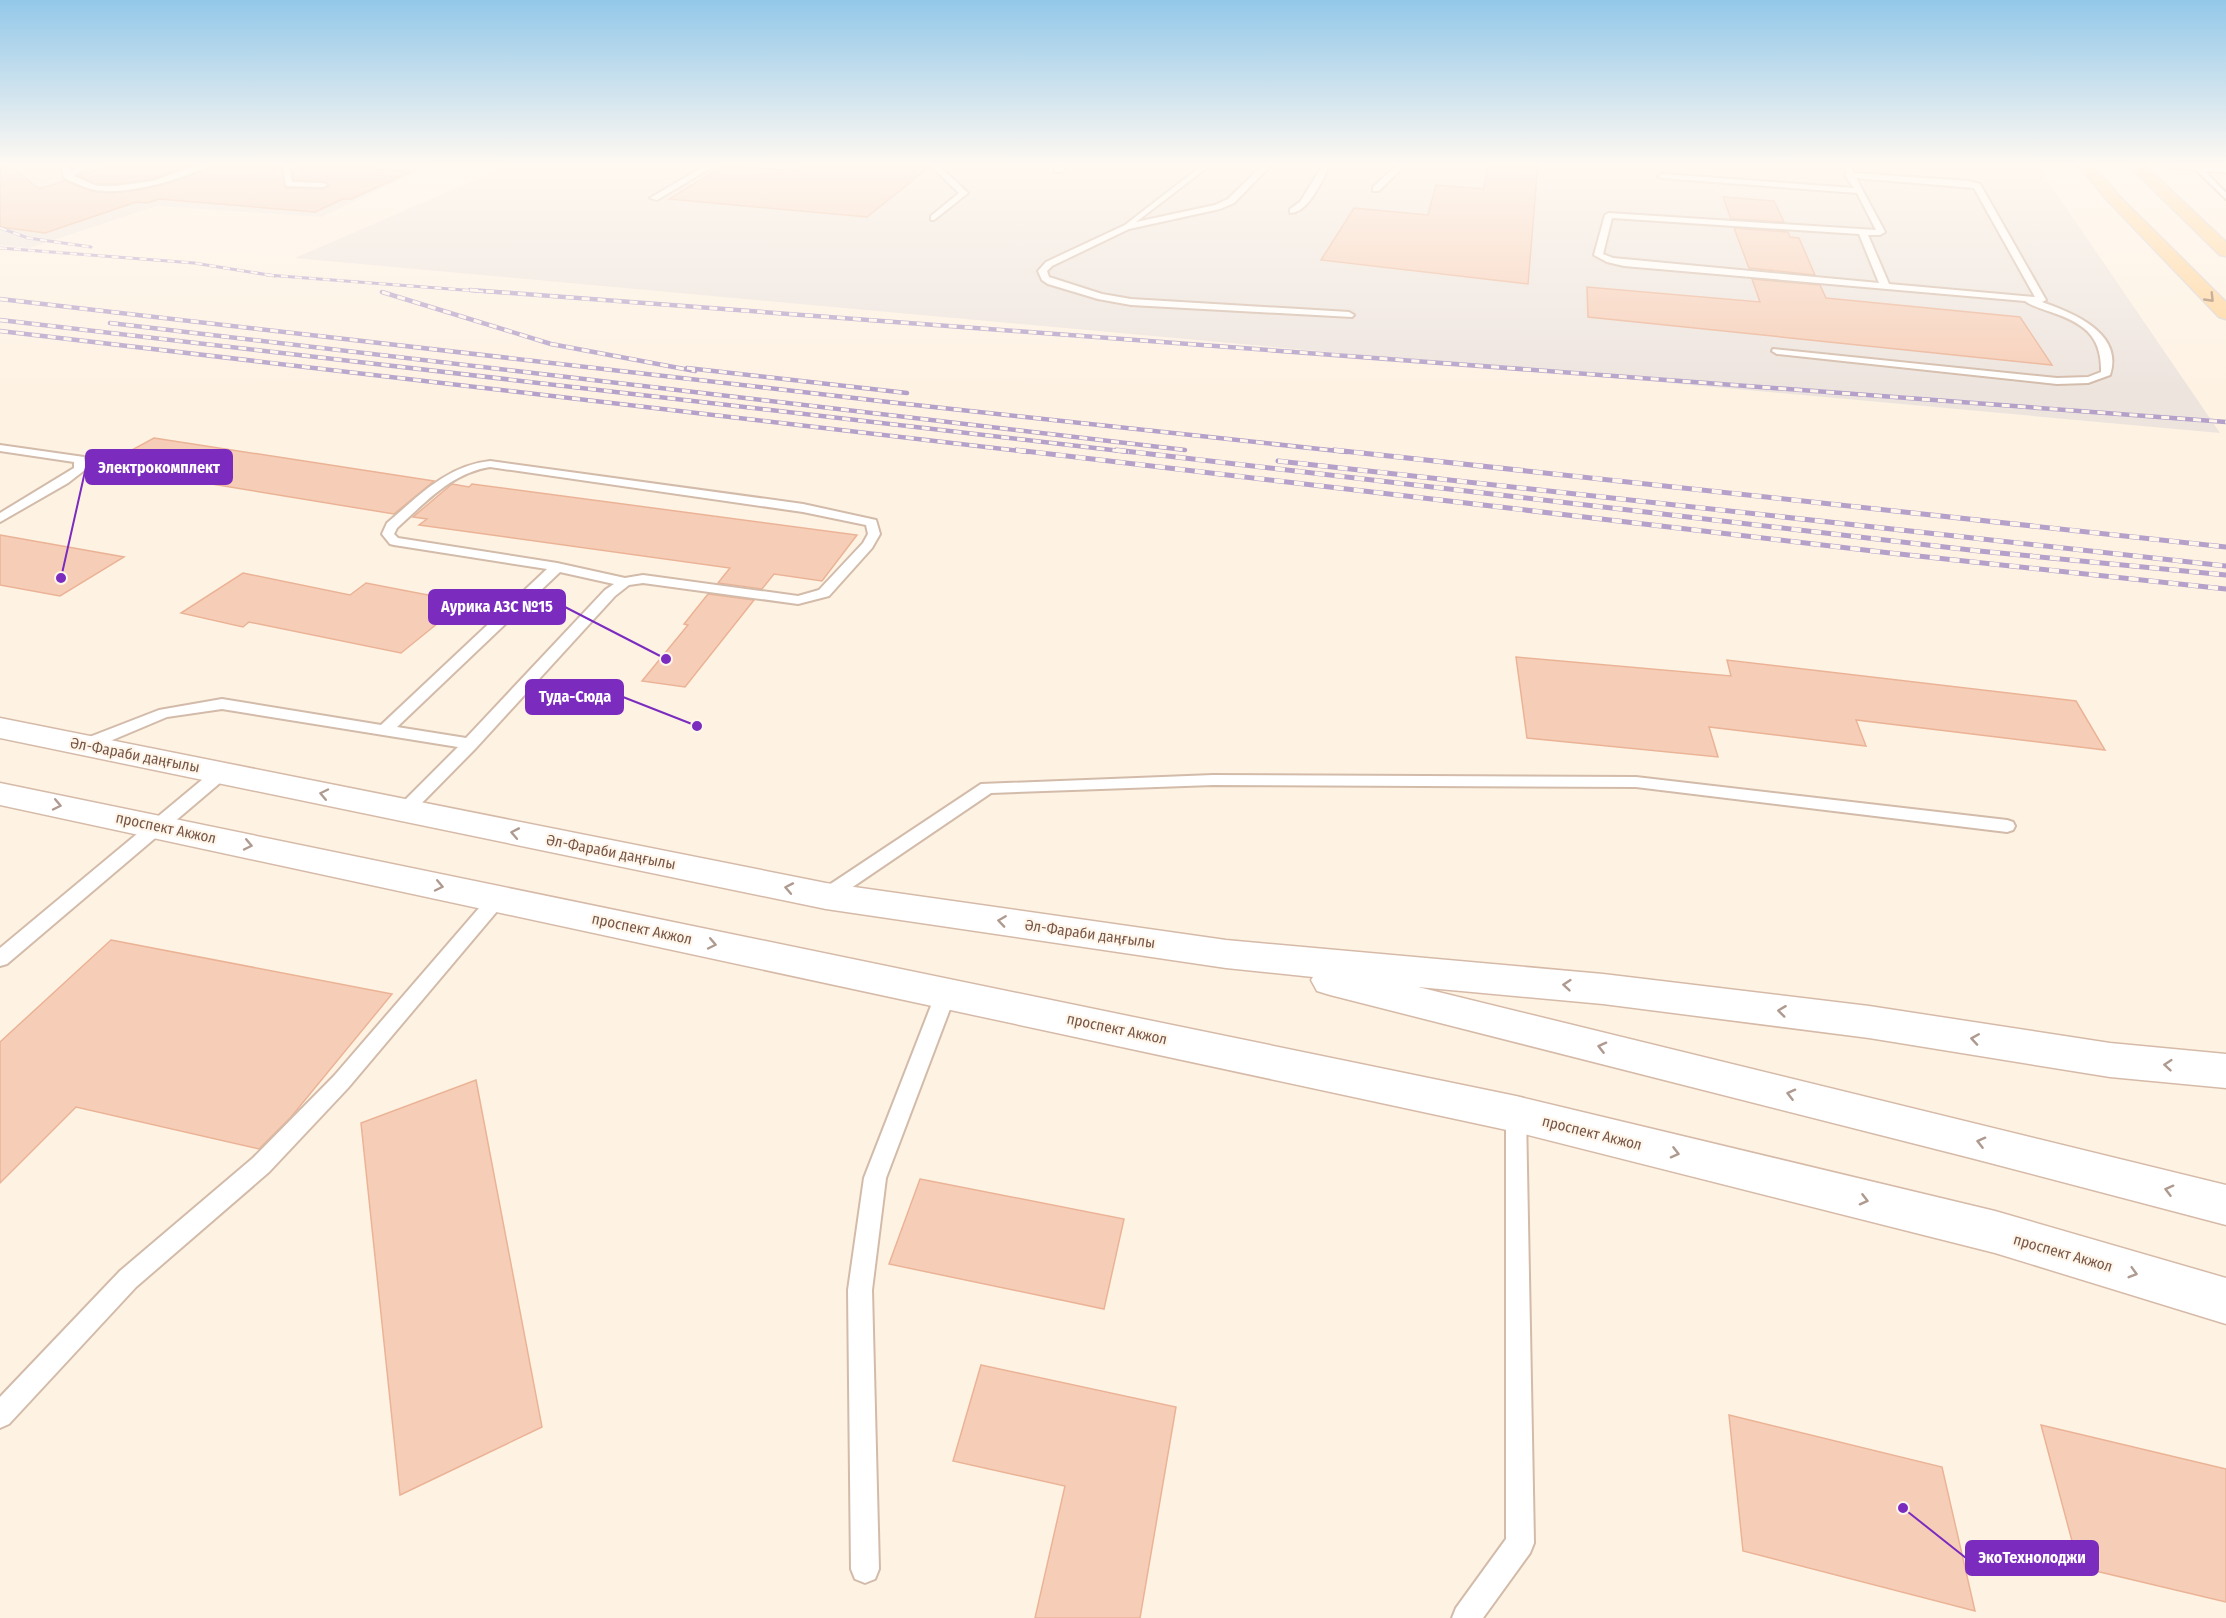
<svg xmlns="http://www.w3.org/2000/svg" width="2226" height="1618" viewBox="0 0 2226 1618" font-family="'Fira Sans Condensed',sans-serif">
<rect width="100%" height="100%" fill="#fef2e3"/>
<g fill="#ede4de">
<polygon points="0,163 435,163 321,217 157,206 29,248 0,245"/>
<polygon points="514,163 2036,164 2220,433 295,258"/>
</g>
<g fill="#f6ceb8" stroke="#ebb396" stroke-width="1.5">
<polygon points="0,163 7,163 39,189 64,181 91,191 107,193 140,190 174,182 216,163 281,163 286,188 323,189 329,186 323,181 294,180 291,166 293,163 387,163 374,169 411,172 351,199 343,199 315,212 159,199 147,203 136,202 45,233 0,227"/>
<polygon points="115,163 195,163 152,179 116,184 97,184 78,176"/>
<polygon points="807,163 926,163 929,167 867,217 669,199 725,165 796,171"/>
<polygon points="1488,163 1538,163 1528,284 1321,260 1354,208 1428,215 1436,185 1484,189"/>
<polygon points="1723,197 1774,201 1784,222 1731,219"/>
<polygon points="1734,228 1788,232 1790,237 1799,238 1815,275 1749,268"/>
<polygon points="1752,279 1820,285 1826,298 2020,317 2052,365 1588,317 1587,287 1760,302"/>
<polygon points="154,438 434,481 394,514 102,466"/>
<polygon points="452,484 469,487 472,484 857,535 822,581 774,574 762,589 718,583 730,568 419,525 427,519 413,517"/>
<polygon points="0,535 124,557 60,596 0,585"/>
<polygon points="243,573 350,595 366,583 464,602 401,653 249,622 243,627 181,613"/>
<polygon points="708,594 754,600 685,687 642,681 688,625 684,624"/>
<polygon points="1516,657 1731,676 1727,660 2076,701 2105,750 1856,720 1866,746 1709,727 1718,757 1527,738"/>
<polygon points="111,940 392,994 291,1117 259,1149 76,1107 0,1183 0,1042"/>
<polygon points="476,1080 542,1427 400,1495 361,1123"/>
<polygon points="920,1179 1124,1219 1104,1309 889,1264"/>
<polygon points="981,1365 1176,1407 1140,1618 1035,1618 1065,1486 953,1461"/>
<polygon points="1729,1415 1942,1467 1975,1611 1743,1551"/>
<polygon points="2041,1425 2226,1469 2226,1602 2079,1567"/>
</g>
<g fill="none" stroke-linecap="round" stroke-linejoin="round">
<g stroke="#d3bbaa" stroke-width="4">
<g id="service">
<path d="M61 163H69L70 172 86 163H95L73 176 97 186H116L153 181 203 163H214C189 178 125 196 95 190 85 188 74 182 64 178Z"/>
<polygon points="283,163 291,163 289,166 292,182 323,183 327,185 323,187 286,186"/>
<polygon points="710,163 719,163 657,200 650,198"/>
<polygon points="928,163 936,163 968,193 934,220 931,220 931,216 959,193"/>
<polygon points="1063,163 1071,163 1061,172 1055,172 1055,168"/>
<polygon points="1205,163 1213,163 1136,222 1215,205 1228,199 1265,163 1273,163 1234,203 1220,209 1129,229 1052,266 1047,271 1049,277 1102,294 1131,299 1349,312 1354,315 1352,317 1131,305 1098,299 1048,284 1042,280 1038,271 1046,262 1125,225"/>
<path d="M1324 163H1331C1323 178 1309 213 1290 213V209L1300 202Z"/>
<polygon points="1399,163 1407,163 1379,191 1373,191 1373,187"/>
<path d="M1842 163H1849L1854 173 1968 181 1980 184 2046 300 2042 302C2073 313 2124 333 2110 375L2088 383 2057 384 1777 354 1772 351 1773 349 2057 378 2088 377 2101 372C2102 335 2083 323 2051 312 2042 309 2032 306 2025 301L1624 266 1607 262 1594 255 1605 215 1609 213 1876 230 1857 193 1662 178 1658 176 1662 174 1854 188 1845 175 1847 173ZM1856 178 1974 188 2035 297 1889 284 1868 235H1880L1885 232ZM1612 218 1859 234 1879 283 1613 258 1603 254Z"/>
<polygon points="2189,163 2197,163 2226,193 2226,199"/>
<polygon points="0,445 84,457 86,469 68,483 0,522 0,513 74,468 74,462 0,451"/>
<path d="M490 461 803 504 876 520 880 534 872 548 829 596 798 604 643 583 629 585 615 596 476 748 411 814H399L397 810 399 806 458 747 222 709 167 717 91 749H79L77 745 79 741 159 710 222 699 381 725 547 569 394 545 390 544 382 534 387 523C419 496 446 466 490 461ZM490 467 803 512 866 525 868 534 863 543 819 590 798 596 643 575 625 578 557 563 398 538 394 534 397 528C425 503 451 473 490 467ZM560 572 614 584 605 590 466 738 397 727Z"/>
<polygon points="221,768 227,769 229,773 227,777 7,964 0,966 0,948 215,769"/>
<polygon points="1213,775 1636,777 2007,820 2013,822 2015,826 2013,830 2007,832 1636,787 1213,785 991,793 832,901 826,903 820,901 817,896 820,891 981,784"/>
<polygon points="498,891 504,893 507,898 504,903 348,1088 269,1172 136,1287 9,1424 0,1428 0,1397 120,1271 253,1158 334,1076 492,893"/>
<polygon points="946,985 953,988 956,993 886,1178 872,1290 879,1569 875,1579 865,1583 855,1579 851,1569 848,1290 864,1178 936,993 939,988"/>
<polygon points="1516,1105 1523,1108 1526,1114 1534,1543 1530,1553 1483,1618 1452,1618 1456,1608 1506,1539 1506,1114 1509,1108"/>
</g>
</g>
<g stroke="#d3bbaa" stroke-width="3">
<polygon id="minor" points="2157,163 2226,165 2226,173 2164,167"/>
</g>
<g stroke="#d6baa8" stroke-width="3">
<g id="secondary">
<polygon points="0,718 826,883 1226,940 1603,974 1869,1006 2110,1043 2226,1054 2226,1088 2110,1077 1869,1038 1603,1004 1418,987 2226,1185 2226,1225 1971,1158 1330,995 1317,991 1311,980 1313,977 1226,968 826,909 0,738"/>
<polygon points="0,783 1516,1096 1995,1211 2226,1278 2226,1324 1995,1253 1516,1132 0,805"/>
</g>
</g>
<g stroke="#dcd3cf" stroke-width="3">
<g id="primary">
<polygon points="2076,163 2091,163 2119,196 2226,302 2226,319 2219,317 2109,202"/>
<polygon points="2126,163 2142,163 2226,242 2226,256 2220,255"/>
</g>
</g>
<use href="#service" fill="#fff" fill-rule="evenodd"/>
<use href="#minor" fill="#fff" fill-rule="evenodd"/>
<use href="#secondary" fill="#fff" fill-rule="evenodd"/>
<use href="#primary" fill="#ffd499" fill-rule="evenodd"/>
<g stroke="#b4a0c9" stroke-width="3">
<g id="rail-far2">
<polyline points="0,228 28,238 91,247"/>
<polyline points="0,248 194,263 275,276"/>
<polyline points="267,275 490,292"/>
</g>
</g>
<g stroke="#b4a0c9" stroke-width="4.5">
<g id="rail-far1">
<polyline points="470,290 2226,422"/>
<polyline points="382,292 551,344 695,371"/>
<polyline points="0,299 897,403 1347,452"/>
<polyline points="0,320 1129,452"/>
<polyline points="110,323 1185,450"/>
<polyline points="0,331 1028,452"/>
<polyline points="687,368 907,393"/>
</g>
</g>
<g stroke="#b4a0c9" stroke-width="5">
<g id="rail">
<polyline points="1016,450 1890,553 2226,589"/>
<polyline points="1116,450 1979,551 2226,575"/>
<polyline points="1334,450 2226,547"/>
<polyline points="1278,461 2226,566"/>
</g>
</g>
<use href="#rail-far2" stroke="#fff6eb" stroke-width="2" stroke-dasharray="7" stroke-linecap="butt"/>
<use href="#rail-far1" stroke="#fff6eb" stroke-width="3" stroke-dasharray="8" stroke-linecap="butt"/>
<use href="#rail" stroke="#fff6eb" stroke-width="4" stroke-dasharray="10" stroke-linecap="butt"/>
</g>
<defs><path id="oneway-chevron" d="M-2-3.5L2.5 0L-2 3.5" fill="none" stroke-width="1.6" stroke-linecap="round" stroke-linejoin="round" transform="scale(1.5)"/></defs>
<use stroke="#a17c5f" href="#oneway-chevron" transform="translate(2210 298) rotate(46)"/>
<g stroke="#af9a90">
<use href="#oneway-chevron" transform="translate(324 794) rotate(-168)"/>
<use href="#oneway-chevron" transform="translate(57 805) rotate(12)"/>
<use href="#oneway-chevron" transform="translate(515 833) rotate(-169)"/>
<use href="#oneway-chevron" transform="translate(248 845) rotate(12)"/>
<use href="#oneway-chevron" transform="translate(439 886) rotate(12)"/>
<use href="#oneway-chevron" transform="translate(789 888) rotate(-169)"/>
<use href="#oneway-chevron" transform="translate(1002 921) rotate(-172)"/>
<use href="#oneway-chevron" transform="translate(712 944) rotate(12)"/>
<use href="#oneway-chevron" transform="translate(1567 985) rotate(-175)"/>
<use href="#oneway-chevron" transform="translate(1782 1011) rotate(-173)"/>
<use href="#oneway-chevron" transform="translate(1975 1039) rotate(-171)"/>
<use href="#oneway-chevron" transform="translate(1602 1047) rotate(-166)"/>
<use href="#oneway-chevron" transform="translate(2168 1065) rotate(-175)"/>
<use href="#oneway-chevron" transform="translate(1791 1094) rotate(-166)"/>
<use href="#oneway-chevron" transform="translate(1981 1142) rotate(-166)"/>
<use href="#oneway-chevron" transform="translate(1675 1153) rotate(14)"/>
<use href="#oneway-chevron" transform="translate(2169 1190) rotate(-165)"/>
<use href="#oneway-chevron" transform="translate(1864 1200) rotate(14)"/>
<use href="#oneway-chevron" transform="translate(2133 1273) rotate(16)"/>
</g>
<linearGradient id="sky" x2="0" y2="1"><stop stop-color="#93c8e9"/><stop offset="0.42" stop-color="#fff9f2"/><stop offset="1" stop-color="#fff9f2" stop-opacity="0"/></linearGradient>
<rect width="2226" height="390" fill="url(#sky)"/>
<g text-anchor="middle" stroke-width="4.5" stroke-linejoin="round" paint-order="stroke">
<g font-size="15" fill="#795646" stroke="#fff6eb">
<text transform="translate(135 755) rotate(11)" y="5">Әл-Фараби даңғылы</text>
<text transform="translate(166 828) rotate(12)" y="5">проспект Акжол</text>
<text transform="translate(611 852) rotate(11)" y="5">Әл-Фараби даңғылы</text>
<text transform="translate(642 929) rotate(12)" y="5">проспект Акжол</text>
<text transform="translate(1090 934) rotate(8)" y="5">Әл-Фараби даңғылы</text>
<text transform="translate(1117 1029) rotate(12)" y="5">проспект Акжол</text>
<text transform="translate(1592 1133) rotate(14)" y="5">проспект Акжол</text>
<text transform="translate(2063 1253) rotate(16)" y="5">проспект Акжол</text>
</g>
</g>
<path fill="none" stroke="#7b2cbf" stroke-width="2" d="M61 578L86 467M666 659L565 607M697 726L623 697M1903 1508L1966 1558"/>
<g fill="#7b2cbf" stroke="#fff6eb" stroke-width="2">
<circle cx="61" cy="578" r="6"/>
<circle cx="666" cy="659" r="6"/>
<circle cx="697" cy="726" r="6"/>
<circle cx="1903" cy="1508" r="6"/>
</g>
<g fill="#7b2cbf" stroke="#7b2cbf" stroke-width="2">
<rect x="86" y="450" width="146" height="34" rx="6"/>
<rect x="429" y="590" width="136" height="34" rx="6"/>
<rect x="526" y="680" width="97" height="34" rx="6"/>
<rect x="1966" y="1541" width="132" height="34" rx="6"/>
</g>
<g font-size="16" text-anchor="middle" font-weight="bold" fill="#fff">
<text x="159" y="473">Электрокомплект</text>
<text x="497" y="612">Аурика АЗС №15</text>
<text x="575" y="702">Туда-Сюда</text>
<text x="2032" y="1563">ЭкоТехнолоджи</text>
</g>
</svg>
